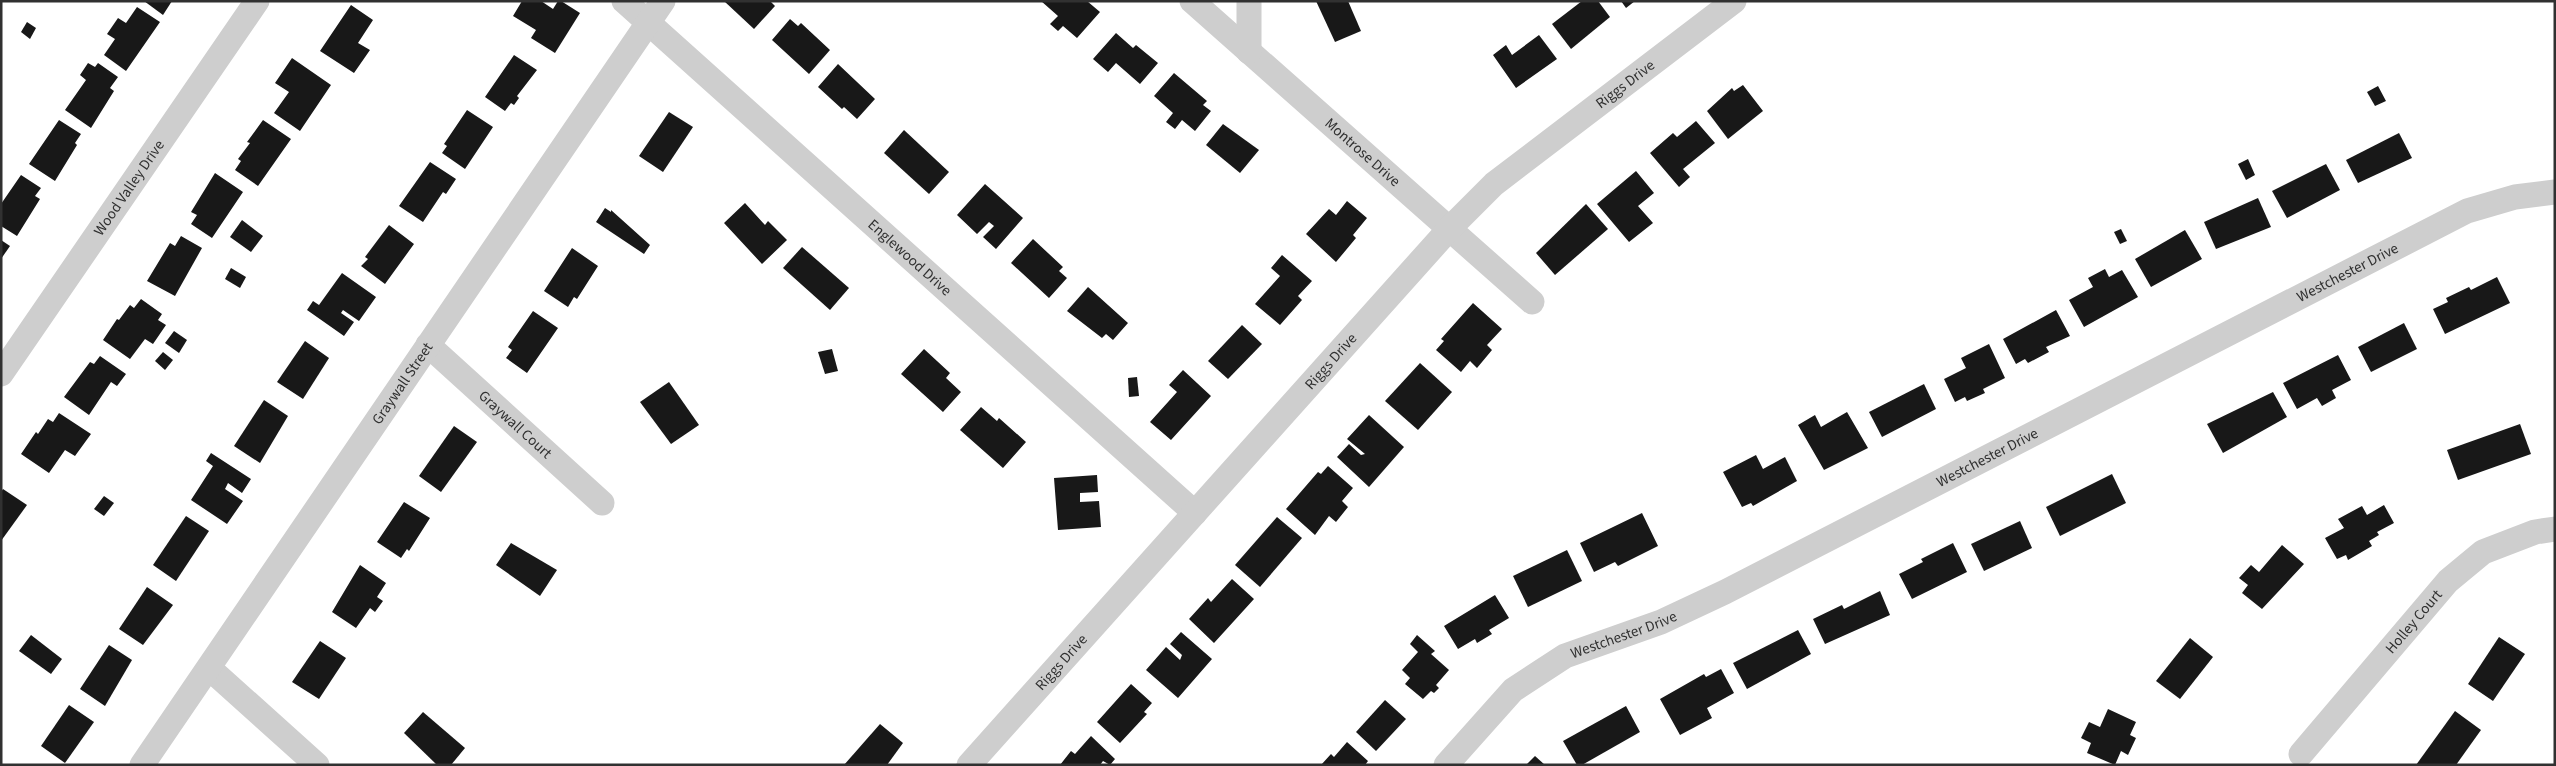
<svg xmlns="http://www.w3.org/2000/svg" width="2556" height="766" viewBox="0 0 2556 766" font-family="'Source Sans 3',sans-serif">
<rect width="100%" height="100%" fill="#fff"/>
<g fill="#181818">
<polygon points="144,1 172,1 163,15"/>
<polygon points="522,1 541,1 553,9 558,1 561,1 580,13 555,53 531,38 536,30 513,16"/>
<polygon points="724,1 770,1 775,6 754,29"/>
<polygon points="1041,1 1087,1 1100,12 1077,38 1063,26 1058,31 1050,24 1058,16"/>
<polygon points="1316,1 1348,1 1361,31 1335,42"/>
<polygon points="1582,1 1598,1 1610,17 1571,49 1552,24"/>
<polygon points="1621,1 1635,1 1626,8"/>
<polygon points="351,5 373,20 358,43 370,50 354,73 320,51"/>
<polygon points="137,7 160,22 126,71 104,55 115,39 107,34 118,18 126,23"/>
<polygon points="790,19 798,26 801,23 830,50 809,74 772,40"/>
<polygon points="27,22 36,28 30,39 21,32"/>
<polygon points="1116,33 1133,48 1136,45 1158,63 1140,84 1116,63 1108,72 1093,59"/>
<polygon points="1539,35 1557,59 1516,88 1493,55 1506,45 1512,55"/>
<polygon points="514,55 537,70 517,96 519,98 514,105 511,103 505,111 485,97"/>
<polygon points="292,58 331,85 300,131 274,113 289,92 275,83"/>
<polygon points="88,63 95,67 98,63 118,77 110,88 114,91 91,128 65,110 86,80 80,75"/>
<polygon points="838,64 875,99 857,119 844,107 842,109 818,87"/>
<polygon points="1174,73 1207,101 1203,105 1211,111 1195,131 1182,120 1175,129 1166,122 1173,113 1154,96"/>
<polygon points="1743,85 1763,111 1728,139 1707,111 1732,88 1734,91"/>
<polygon points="2378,86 2386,101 2375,106 2367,92"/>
<polygon points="467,110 493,127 465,169 442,153 447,146 444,144"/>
<polygon points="669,112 693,127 663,172 639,156"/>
<polygon points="59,120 81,134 75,143 77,145 55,181 29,164"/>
<polygon points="263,120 291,139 258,186 235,170 241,161 238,159 250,143 247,142"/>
<polygon points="1696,121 1715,143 1683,169 1690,177 1679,187 1650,153 1673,133 1677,137"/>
<polygon points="1223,124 1259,150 1240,173 1206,145"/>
<polygon points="904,130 949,172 929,194 884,153"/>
<polygon points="2399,133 2412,158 2358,183 2346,160"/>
<polygon points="2248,159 2255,175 2246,180 2238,164"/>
<polygon points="430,162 456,179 446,194 443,192 423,222 399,206"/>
<polygon points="2326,164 2340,190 2287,218 2272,191"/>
<polygon points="1636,171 1654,193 1638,206 1653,223 1629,242 1597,204"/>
<polygon points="215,173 243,192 212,238 191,224 197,215 191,212"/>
<polygon points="21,175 41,188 35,196 40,199 17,236 1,226 1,204"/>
<polygon points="985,184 1023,218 996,249 983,237 994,226 989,222 977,234 957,215"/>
<polygon points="2258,198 2271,227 2216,249 2204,222"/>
<polygon points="1347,201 1367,218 1353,235 1356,238 1336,262 1306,234 1329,209 1336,215"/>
<polygon points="745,203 765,225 768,221 787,240 762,264 724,223"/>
<polygon points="1586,204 1608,229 1555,275 1536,253"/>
<polygon points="605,208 611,212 611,210 650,245 644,254 596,222"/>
<polygon points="242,220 263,236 251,252 230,237"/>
<polygon points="389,225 414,244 385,284 361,266 368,259 365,257"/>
<polygon points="2121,229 2127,241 2120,244 2114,232"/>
<polygon points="2185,230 2202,259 2151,287 2135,259"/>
<polygon points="181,236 202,248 175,296 147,281 170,243 175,246"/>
<polygon points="1033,239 1063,267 1059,271 1067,278 1049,298 1011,263"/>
<polygon points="1,240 10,246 1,259"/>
<polygon points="802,247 849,288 830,310 783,268"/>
<polygon points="572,248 598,266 577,299 574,297 568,307 544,291"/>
<polygon points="1282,255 1312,281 1298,296 1302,300 1280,325 1255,304 1280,276 1271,268"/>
<polygon points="231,268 246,277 240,288 225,279"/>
<polygon points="2105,269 2109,277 2122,270 2138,297 2084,327 2069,300 2093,287 2088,278"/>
<polygon points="342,273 376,297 359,321 343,310 341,313 354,322 344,336 307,310 313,301 319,305"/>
<polygon points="2497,277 2510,303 2445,334 2433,309 2448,302 2446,298 2469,287 2471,290"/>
<polygon points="1088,287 1128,323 1113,340 1106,334 1102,338 1067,311"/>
<polygon points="141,299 162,314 158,320 166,325 153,344 145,339 130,359 103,340 117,319 119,320 130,305 134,308"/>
<polygon points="1473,303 1502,329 1487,345 1492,350 1477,368 1470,361 1461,372 1436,350 1444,341 1441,339"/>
<polygon points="2056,310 2070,336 2046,347 2049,352 2028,363 2025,359 2016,364 2003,339"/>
<polygon points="533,311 558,328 527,373 506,358 512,350 508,347"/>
<polygon points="2404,323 2417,349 2371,372 2358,347"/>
<polygon points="1242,325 1262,344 1228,379 1208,361"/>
<polygon points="174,331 187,340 179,353 165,343"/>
<polygon points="305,341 329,358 303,399 277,382"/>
<polygon points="1989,344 2005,378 1983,389 1985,393 1967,401 1965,397 1955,402 1944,379 1966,368 1961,358"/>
<polygon points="832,349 838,371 825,374 818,352"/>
<polygon points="924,349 950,373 946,378 961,392 943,412 901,374"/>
<polygon points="163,352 173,360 165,370 155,361"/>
<polygon points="2338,355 2351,380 2332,390 2336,398 2322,406 2317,398 2297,409 2283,383"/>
<polygon points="100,356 126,374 117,386 111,382 89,415 64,397 90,362 94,364"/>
<polygon points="1420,363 1452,392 1418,430 1385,401"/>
<polygon points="1183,370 1211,396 1171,440 1150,422 1177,392 1169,385"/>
<polygon points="1137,377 1139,396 1129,397 1128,378"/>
<polygon points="669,382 699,425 671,444 640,402"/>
<polygon points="1924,384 1936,409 1882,437 1869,412"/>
<polygon points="2273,392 2287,417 2223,453 2207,424"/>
<polygon points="264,400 288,416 260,463 234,446"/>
<polygon points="981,407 997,421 999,418 1026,442 1003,468 960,430"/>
<polygon points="1847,412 1868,448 1824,470 1798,425 1815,415 1821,427"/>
<polygon points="59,413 91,434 75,456 65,450 49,473 21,454 36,432 38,434 48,419 53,422"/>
<polygon points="1369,415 1404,447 1369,487 1337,457 1349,444 1361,455 1365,454 1347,439"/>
<polygon points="2520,424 2531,454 2458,480 2447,450"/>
<polygon points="454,426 477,442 441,492 419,476"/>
<polygon points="211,453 251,479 242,493 228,483 225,489 243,501 227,524 191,500 213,466 206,461"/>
<polygon points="1756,455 1763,469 1785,457 1797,481 1753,506 1751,503 1742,507 1723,472"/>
<polygon points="1328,466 1353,488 1342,501 1348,507 1336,522 1329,516 1315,535 1286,509 1318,472 1321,474"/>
<polygon points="2112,474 2126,503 2060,536 2046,507"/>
<polygon points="1097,475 1098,492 1080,493 1080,502 1099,501 1101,527 1058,530 1054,478"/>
<polygon points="3,489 27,505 1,541 1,492"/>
<polygon points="104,496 114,503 104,516 94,509"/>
<polygon points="404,502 430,518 409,551 407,549 401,558 377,542"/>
<polygon points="2384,505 2394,523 2377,532 2379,535 2369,541 2372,546 2348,560 2346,555 2337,559 2325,538 2344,528 2338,519 2362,506 2367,515"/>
<polygon points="1642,513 1658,546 1618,566 1615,562 1594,572 1580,543"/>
<polygon points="186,516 209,531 176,581 153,565"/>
<polygon points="1277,517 1302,538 1260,587 1235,565"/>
<polygon points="2020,521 2032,548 1984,571 1971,544"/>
<polygon points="511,543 557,570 540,596 496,565"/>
<polygon points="1953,543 1967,572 1912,599 1899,574 1923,562 1921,559"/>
<polygon points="2282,545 2304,564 2262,609 2242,593 2248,585 2239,578 2251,565 2259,572"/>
<polygon points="1567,550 1582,581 1528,607 1513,576"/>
<polygon points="360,565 386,583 377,597 383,601 375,612 370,608 356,628 332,612"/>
<polygon points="1232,579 1254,599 1214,643 1189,619 1208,598 1211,602"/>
<polygon points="147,587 173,605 143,645 119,629"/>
<polygon points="1880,591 1890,615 1825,644 1813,619 1842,605 1844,609"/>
<polygon points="1495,595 1509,618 1489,630 1492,634 1477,643 1475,639 1458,649 1444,626"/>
<polygon points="1798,630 1811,654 1747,689 1733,663"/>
<polygon points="1181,632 1212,659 1178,698 1146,670 1166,647 1180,660 1182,655 1170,644"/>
<polygon points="31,635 62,659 51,674 19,651"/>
<polygon points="1417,635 1435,651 1431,654 1449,670 1436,685 1439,688 1434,693 1431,691 1423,699 1405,684 1410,678 1402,670 1418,652 1410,644"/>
<polygon points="2499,637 2525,654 2493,701 2468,684"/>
<polygon points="2190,638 2213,657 2180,699 2156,681"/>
<polygon points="320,641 346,658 319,699 292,682"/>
<polygon points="109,645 132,660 105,706 80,689"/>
<polygon points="1721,669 1734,693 1707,708 1712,718 1680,735 1660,699 1704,674 1706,677"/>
<polygon points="1131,684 1152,703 1144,712 1147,714 1120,743 1097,722"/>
<polygon points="1385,700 1406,719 1376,751 1356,732"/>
<polygon points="69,705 94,722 65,763 41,746"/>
<polygon points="1626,706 1640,732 1582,765 1577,765 1563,741"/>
<polygon points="2108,709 2136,722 2130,735 2136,738 2128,755 2121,751 2115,765 2087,753 2091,743 2081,738 2089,722 2100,727"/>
<polygon points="2455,711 2481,730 2456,765 2416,765"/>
<polygon points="423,712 465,748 451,765 437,765 404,733"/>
<polygon points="880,724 903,743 887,765 844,765"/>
<polygon points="1091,736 1115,759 1110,765 1103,761 1100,765 1060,765 1071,751 1075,754"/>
<polygon points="1347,742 1368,761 1365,765 1321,765 1331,754 1334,757"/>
<polygon points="1535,756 1545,765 1526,765"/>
</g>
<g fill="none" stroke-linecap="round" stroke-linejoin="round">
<g stroke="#cecece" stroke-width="25">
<path id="s1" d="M624 1 1195 513"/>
<path id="s2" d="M1192 1 1532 302"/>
<polyline points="1249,52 1249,1"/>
<path id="s3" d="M428 345 602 503"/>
<path id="s4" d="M1 374 257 1"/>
<polyline points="209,668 317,765"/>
<path id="s5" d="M2301 754 2448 581 2483 552 2535 532 2555 529"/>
<path id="s6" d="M142 765 663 1"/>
<path id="s7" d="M969 765 1450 228 1494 184 1734 1"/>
<path id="s8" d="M1446 765 1513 690 1565 656 1661 622 1725 592 2467 211 2515 197 2555 192"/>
</g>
</g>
<g text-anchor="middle" stroke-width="5" stroke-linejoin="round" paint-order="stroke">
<g font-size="15" fill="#313131" stroke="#fff">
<text dy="5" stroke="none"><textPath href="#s7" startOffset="948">Riggs Drive</textPath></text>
<text dy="5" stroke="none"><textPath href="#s2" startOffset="228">Montrose Drive</textPath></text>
<text dy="5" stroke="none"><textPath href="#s4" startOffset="226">Wood Valley Drive</textPath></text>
<text dy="5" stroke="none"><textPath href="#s1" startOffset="384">Englewood Drive</textPath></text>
<text dy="5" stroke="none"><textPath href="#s8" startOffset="1035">Westchester Drive</textPath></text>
<text dy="5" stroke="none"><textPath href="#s7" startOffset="542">Riggs Drive</textPath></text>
<text dy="5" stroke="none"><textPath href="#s6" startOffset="462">Graywall Street</textPath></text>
<text dy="5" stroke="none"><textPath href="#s3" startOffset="118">Graywall Court</textPath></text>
<text dy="5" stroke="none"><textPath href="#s8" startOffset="630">Westchester Drive</textPath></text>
<text dy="5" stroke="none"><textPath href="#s5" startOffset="174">Holley Court</textPath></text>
<text dy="5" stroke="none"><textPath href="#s8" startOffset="225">Westchester Drive</textPath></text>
<text dy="5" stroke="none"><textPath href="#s7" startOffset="138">Riggs Drive</textPath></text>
</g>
</g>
<rect width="2556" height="766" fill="none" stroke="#313131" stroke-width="5"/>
</svg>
